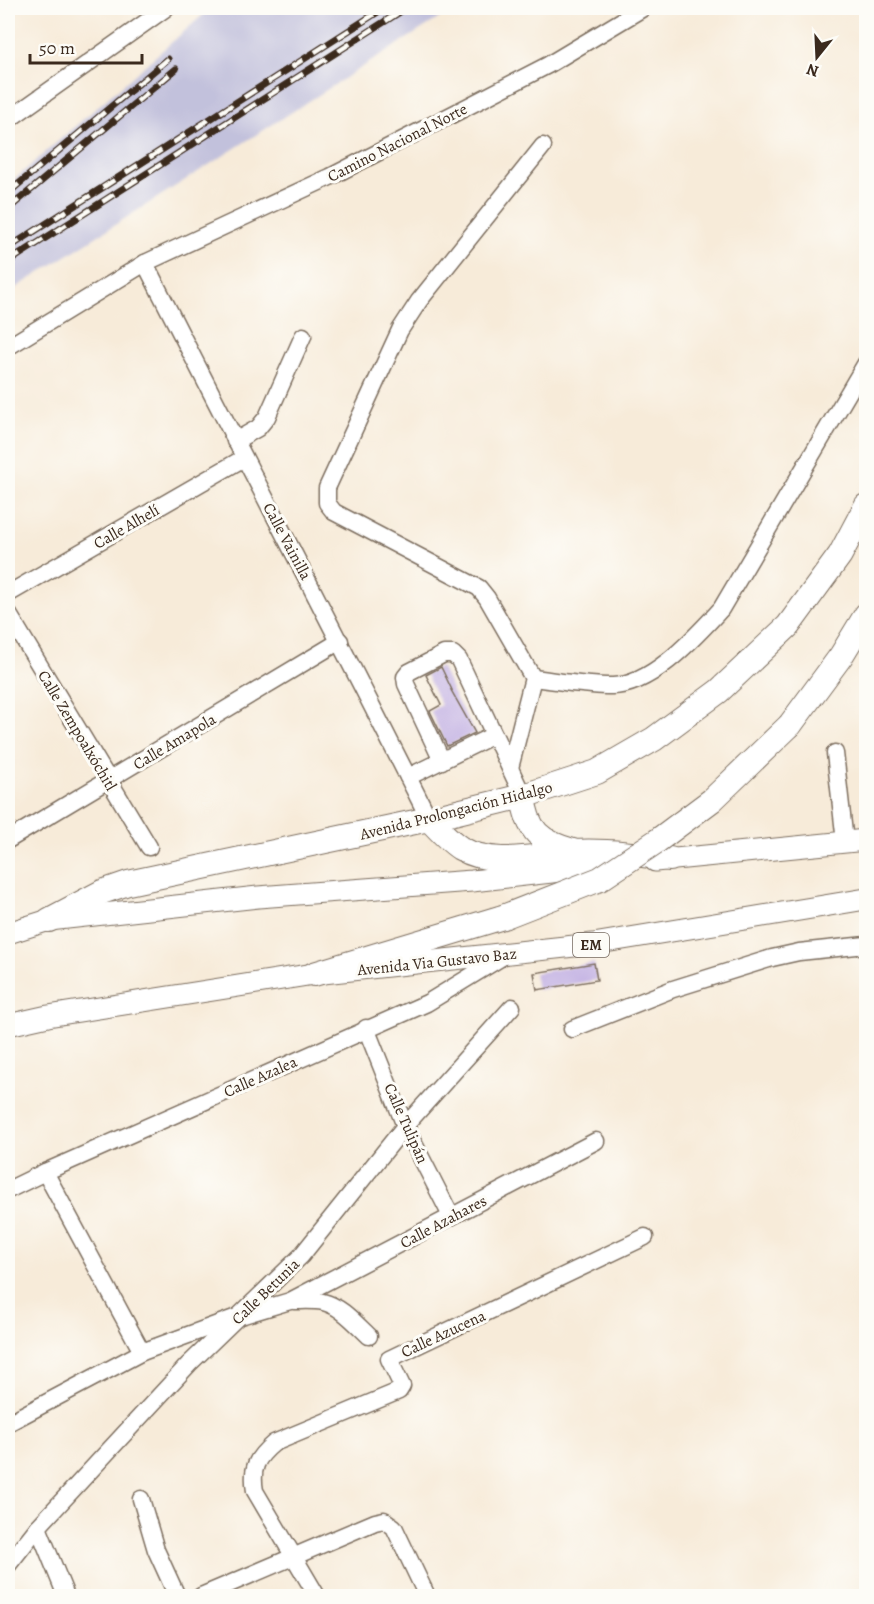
<svg xmlns="http://www.w3.org/2000/svg" width="874" height="1604" viewBox="0 0 874 1604" font-family="Alegreya,serif">
<rect width="100%" height="100%" fill="#fdfcf7"/>
<filter id="ink" filterUnits="userSpaceOnUse"><feTurbulence type="fractalNoise" baseFrequency=".0167" numOctaves="2"/><feDisplacementMap in="SourceGraphic" scale="12" xChannelSelector="R" yChannelSelector="G"/><feConvolveMatrix kernelMatrix="1 2 1 2 8 2 1 2 1" color-interpolation-filters="sRGB"/></filter>
<filter id="wash" filterUnits="userSpaceOnUse"><feTurbulence type="fractalNoise" baseFrequency=".008" numOctaves="4" result="noise"/><feDisplacementMap in="SourceGraphic" scale="24" xChannelSelector="R" yChannelSelector="G"/><feGaussianBlur stdDeviation="1.35" result="paint"/><feColorMatrix in="noise" values="0 0 0 0 0 0 0 0 0 0 0 0 0 0 0 0 0 1.4 0 .05"/><feComposite in="paint" operator="in"/></filter>
<g filter="url(#wash)">
<rect width="100%" height="100%" fill="#f7ebd9"/>
<polygon fill="#c2c1dc" points="211,8 455,8 8,293 8,185"/>
<g id="blocks">
<g fill="#c0ade2">
<polygon points="441,667 452,690 451,690 475,733 447,746 430,711 441,705 426,675"/>
<polygon points="594,963 597,980 537,990 534,973"/>
</g>
</g>
</g>
<g filter="url(#ink)">
<use href="#blocks" fill-opacity="0" stroke="#7d6e5f" stroke-width="1.5"/>
<g fill="none" stroke-linecap="round" stroke-linejoin="round">
<g stroke="#7d6e5f" stroke-width="19">
<g id="minor">
<polyline points="8,120 166,8"/>
<path d="M145 263C239 449 336 633 429 819"/>
<polyline points="8,347 145,263 330,177 459,111 548,65 643,8"/>
<polyline points="235,441 258,428 267,417 303,336"/>
<polyline points="8,594 244,458"/>
<polyline points="8,613 149,847"/>
<path d="M533 678C558 681 586 686 611 686 651 687 695 637 721 609L866 363"/>
<polyline points="835,753 845,842"/>
<polyline points="442,761 406,684 405,677 409,672 444,654 453,654 459,660 523,796"/>
<polyline points="510,768 533,678 487,598 479,588 334,512 327,503 327,488 400,330 419,301 543,146"/>
<polyline points="408,777 494,735"/>
<polyline points="8,840 340,641"/>
<polyline points="366,1028 405,1126 451,1216"/>
<polyline points="572,1029 673,989 772,958 799,952 866,945"/>
<polyline points="45,1172 142,1352"/>
<polyline points="8,1190 45,1172 427,1003 507,954"/>
<path d="M294 1301C303 1301 313 1300 323 1302 341 1306 356 1324 369 1336"/>
<polyline points="8,1423 142,1352 237,1317 290,1301 596,1141"/>
<polyline points="141,1499 156,1550 177,1596"/>
<polyline points="38,1527 66,1596"/>
<polyline points="8,1565 38,1527 189,1364 301,1256 405,1126 512,1007"/>
<polyline points="201,1596 375,1522 384,1520 394,1527 427,1596"/>
<path d="M317 1596 255 1491C251 1468 256 1458 274 1443L399 1391 402 1386 389 1359 645 1237"/>
</g>
</g>
<g stroke="#7d6e5f" stroke-width="23">
<g id="major">
<polyline points="655,861 866,840"/>
<polyline points="8,933 49,920 258,897 472,881 624,864"/>
<polyline points="8,1025 48,1016 314,974 593,944 866,899"/>
</g>
</g>
<g stroke="#7d6e5f" stroke-width="26">
<g id="highway">
<polyline points="790,725 841,656 866,615"/>
<path d="M523 796C527 831 540 842 573 851"/>
<path d="M429 819C439 830 448 840 460 848 494 868 536 855 573 852 606 850 638 854 670 859"/>
<polyline points="49,920 102,892 128,883 429,819 523,796 597,772 654,739 719,691 788,626 840,555 866,506"/>
<polyline points="314,974 503,917"/>
</g>
</g>
<use href="#minor" stroke="#fff" stroke-width="16"/>
<use href="#major" stroke="#fff" stroke-width="21"/>
<use href="#highway" stroke="#fff" stroke-width="24"/>
<g stroke="#3b2a1e" stroke-width="7">
<g id="rail">
<polyline points="8,193 168,59"/>
<polyline points="8,209 176,69"/>
<polyline points="8,248 384,8"/>
<polyline points="8,262 406,8"/>
</g>
</g>
<use href="#rail" stroke="#fdfcf7" stroke-width="4.5" stroke-dasharray="14" stroke-linecap="butt"/>
<g stroke="#7d6e5f" stroke-width="26" stroke-linecap="butt">
<polyline id="highway-bridge" points="503,917 600,879 657,841 712,800 790,725"/>
</g>
<use href="#highway-bridge" stroke="#fff" stroke-width="24"/>
</g>
</g>
<g text-anchor="middle" stroke-width="6" stroke-linejoin="round" paint-order="stroke">
<rect fill="#fdfcf7" stroke="#75695f" stroke-width="1.5" x="573" y="933" width="36" height="24" rx="4.5"/>
<g font-size="15" font-weight="bold" fill="#3b2a1e">
<text x="591" y="950">EM</text>
</g>
<g font-size="16" fill="#3b2a1e" stroke="#fdfcf7">
<text transform="translate(397 142) rotate(-27)" y="6">Camino Nacional Norte</text>
<text transform="translate(126 526) rotate(-30)" y="6">Calle Alhelí</text>
<text transform="translate(288 541) rotate(62)" y="6">Calle Vainilla</text>
<text transform="translate(78 730) rotate(59)" y="6">Calle Zempoalxóchitl</text>
<text transform="translate(174 741) rotate(-31)" y="6">Calle Amapola</text>
<text transform="translate(456 810) rotate(-14)" y="6">Avenida Prolongación Hidalgo</text>
<text transform="translate(437 961) rotate(-6)" y="6">Avenida Via Gustavo Baz</text>
<text transform="translate(260 1076) rotate(-24)" y="6">Calle Azalea</text>
<text transform="translate(407 1123) rotate(66)" y="6">Calle Tulipán</text>
<text transform="translate(443 1221) rotate(-28)" y="6">Calle Azahares</text>
<text transform="translate(265 1291) rotate(-44)" y="6">Calle Betunia</text>
<text transform="translate(443 1333) rotate(-25)" y="6">Calle Azucena</text>
</g>
</g>
<rect width="874" height="1604" fill="none" stroke="#fdfcf7" stroke-width="30"/>
<g transform="translate(817 57) rotate(198)" stroke="#fdfcf7" stroke-width="4.5" paint-order="stroke">
<path d="M0-4.5L10 22L0 15L-10 22Z" fill="#3b2a1e"/>
<text y="-9" font-size="16" font-weight="bold" text-anchor="middle" fill="#3b2a1e">N</text>
</g>
<path d="M30 54v9h112v-9" fill="none" stroke="#3b2a1e" stroke-width="3"/>
<text x="39" y="54" font-size="18" fill="#3b2a1e" stroke="#fdfcf7" stroke-width="4.5" paint-order="stroke">50 m</text>
</svg>
